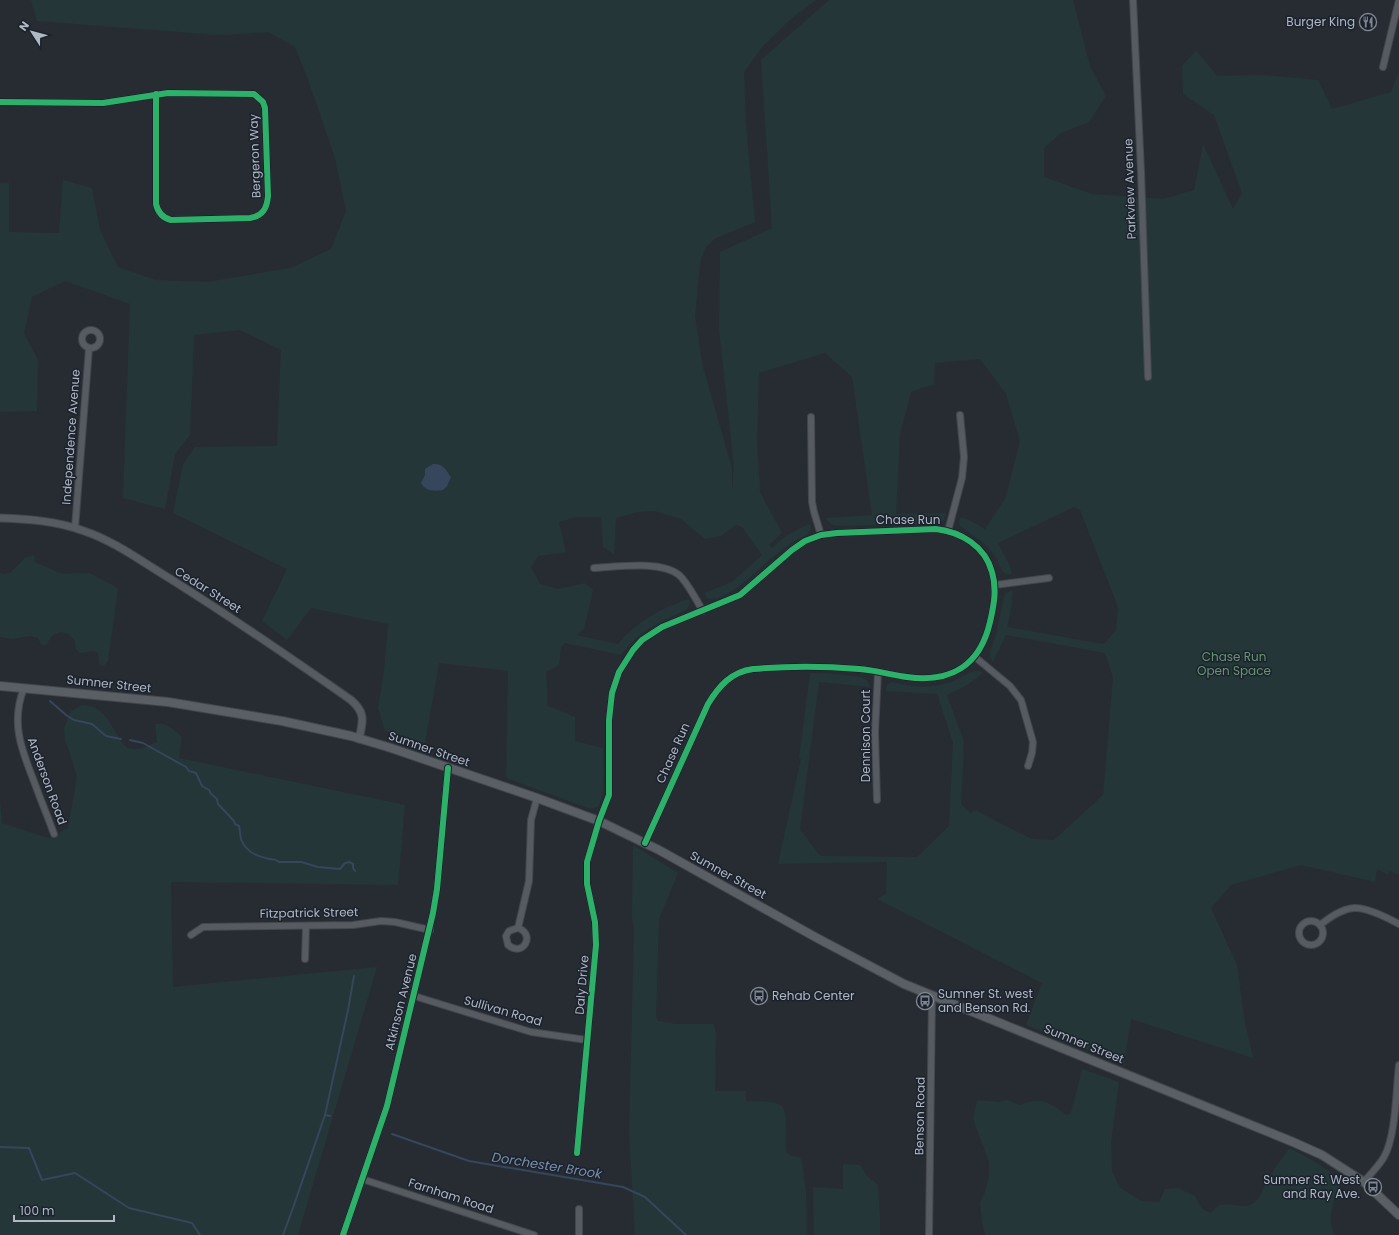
<svg xmlns="http://www.w3.org/2000/svg" width="1399" height="1235" viewBox="0 0 1399 1235" font-family="Poppins,sans-serif">
<rect width="100%" height="100%" fill="#272c33"/>
<g fill="#243638">
<path d="M31 0H816L792 18 762 47 744 72 746 125 755 222 716 238 705 248 700 263 695 317 703 367 732 468V491L734 466 719 330 720 252 772 228 761 60 829 0H1073L1090 66 1106 96 1089 122 1061 133 1044 148V177L1092 194 1163 199 1194 190 1203 144 1233 209 1242 193 1214 115 1183 94 1182 66 1196 50 1217 76 1260 75 1318 80 1332 109 1391 92 1399 72V875L1389 871 1388 875 1377 869 1375 882 1301 865 1231 885 1211 908 1237 965 1244 1017 1253 1058 1131 1019 1124 1064 1026 1025 1042 983 877 899 886 894 887 862 778 864 801 759 799 758 810 673C820 673 858 675 865 679 868 681 869 684 870 687L819 682 800 829 820 856 917 857 949 826 953 743 937 694 886 691 887 685 892 682C899 683 906 686 914 686 926 688 939 686 951 682 961 679 973 666 983 673L967 685 947 695 964 742 961 804 971 814 975 810 1032 839 1054 840 1103 795 1113 678 1105 653 1006 635 993 662 990 657V652L996 634 1004 597 1006 593 1013 590 1011 608 1007 627 1104 644 1116 630 1118 607 1080 510 1074 507 998 543 1009 564 1012 574H1006L1003 572 995 556 985 544 960 526 959 521 961 517 969 520 985 529 1005 499 1020 441 1006 394 980 359 935 363 934 384 911 392 900 434 896 514 946 513 944 519 940 523 837 526C832 525 829 523 826 518L872 515 852 377 825 353 759 373 757 443 760 492 782 533 769 545 772 548C783 537 796 529 811 524 811 527 811 530 809 532 806 536 800 538 796 540 788 545 780 551 773 557 760 567 725 605 707 598L704 593 732 582 762 555 742 527 736 525 721 536 705 539 681 519 655 511 637 512 616 518 614 554 603 547 601 517H576L559 522 566 552 538 556 531 567 540 584 558 589 585 583 593 590 584 629 577 635 618 644C637 621 661 608 689 599 691 604 689 606 686 610 659 622 639 631 621 655L565 643 561 646 559 665 546 672 548 706 575 717V741L603 748C603 763 606 794 598 807L591 809 506 778 508 671 439 663 425 743 385 731 378 708 384 670 388 624 311 608 287 640 262 621 287 569 173 513 183 464 195 447 277 446 281 350 240 330 194 335 190 435 175 454 165 509 123 498 130 304 65 281 32 297 24 333 38 360 37 411 0 412V183H9V232L59 233 63 180 92 188 100 230 118 267 156 280 207 282 290 268 331 249 346 211 335 158 306 74 295 47 268 32 219 35 37 21Z"/>
<polygon points="34,555 35,562 62,574 89,573 118,588 108,661 104,666 101,666 99,664 98,653 94,651 80,653 76,649 74,639 68,634 61,632 53,635 45,646 41,644 38,638 30,636 12,639 0,637 0,573 3,574 10,573 25,558"/>
<path d="M82 705C113 704 115 749 133 749 142 750 149 745 157 742L155 724C166 721 174 730 182 737L179 758 405 805 398 885 171 882 173 987 377 967 298 1235H0V769V801L2 823 38 835 50 838 68 828 77 777 68 747 65 742 64 728 71 711Z"/>
<path d="M633 845 678 873 659 919 656 1016 658 1021 677 1024H713L715 1028 716 1035 715 1091H746V1101C756 1102 771 1100 780 1105 791 1111 782 1148 788 1154 791 1156 797 1157 800 1158L802 1161 806 1192 807 1235H635L629 1133 634 931 632 918Z"/>
<path d="M1082 1069 1119 1082 1111 1142 1112 1171 1120 1188 1142 1201 1159 1202 1165 1189 1178 1188 1195 1196 1202 1209 1211 1213C1214 1210 1217 1206 1220 1205 1231 1202 1244 1210 1254 1203 1262 1197 1264 1184 1270 1176 1276 1166 1283 1158 1289 1148L1307 1157 1343 1180C1337 1191 1329 1210 1331 1223 1331 1227 1334 1231 1334 1235H985L982 1222 980 1203 985 1192 989 1176V1162L977 1130 973 1118 977 1100 999 1102 1007 1100 1019 1105C1024 1104 1029 1101 1034 1101 1047 1100 1057 1107 1066 1115L1070 1114 1074 1102Z"/>
<polygon points="843,1164 859,1165 862,1167 866,1175 878,1185 880,1216 880,1235 814,1235 813,1187 843,1189"/>
</g>
<path fill="#36465c" d="M433 464C443 463 446 470 451 477L447 486 443 490C434 491 426 492 421 483L425 475V469Z"/>
<g fill="none" stroke-linecap="round" stroke-linejoin="round">
<g stroke="#36465c" stroke-width="2">
<polyline points="50,701 66,715 74,720 92,724 106,736 121,739"/>
<path d="M130 740 143 743 186 767 189 771 196 773 202 786 209 790 211 794 217 799 218 804 234 821 235 824 239 826C240 830 240 835 241 839 246 854 262 858 276 860L279 862H301L318 867 340 869 345 863 349 862 353 864V868L355 871"/>
<polyline points="325,1115 348,1010 354,976"/>
<polyline points="392,1134 469,1161 623,1187 645,1197 686,1235"/>
<polyline points="0,1147 29,1148 42,1180 75,1173 129,1208 192,1223 200,1235"/>
<polyline points="283,1235 294,1205 325,1115 330,1116"/>
</g>
<g stroke="#43474c" stroke-width="8">
<g id="minor">
<polyline points="1133,0 1141,171 1148,377"/>
<polyline points="1383,67 1399,0"/>
<path d="M0 102 103 103 168 93 254 94 263 102 265 108 268 196C267 208 263 216 250 218L171 220C163 218 158 213 156 204V94"/>
<circle cx="91" cy="339" r="9"/>
<polyline points="811,417 812,502 814,512 821,535"/>
<polyline points="75,528 89,348"/>
<polyline points="948,531 962,478 964,457 960,415"/>
<path d="M594 568C617 567 661 560 679 575 688 583 696 600 703 611"/>
<polyline points="995,585 1049,578"/>
<polyline points="975,657 1010,686 1021,700 1033,742 1032,753 1028,766"/>
<path d="M24 688C10 723 22 751 35 784 41 801 48 817 54 834"/>
<polyline points="877,800 875,732 878,672"/>
<circle cx="1311" cy="933" r="12"/>
<path d="M1320 925C1329 918 1341 909 1354 908 1367 907 1388 918 1399 924"/>
<path d="M518 928C536 934 523 958 508 945L506 936 509 931 518 928 529 881 531 820 537 798"/>
<polyline points="191,935 203,927 353,925 381,921 395,922 430,930"/>
<polyline points="305,959 306,926"/>
<polyline points="414,996 531,1032 587,1040"/>
<path d="M577 1153 596 945 595 922 587 884V862L599 821 609 795V720L612 693 619 672 633 650 642 640 662 627 740 595 792 550 805 541 821 535 837 533 936 529C961 532 985 546 992 572 997 589 994 605 990 622 980 666 950 683 907 677 891 675 875 670 859 669 823 666 788 666 753 669 731 672 719 686 708 704L645 843"/>
<polyline points="362,1179 534,1235"/>
<path d="M1364 1182C1370 1174 1379 1166 1384 1157 1396 1136 1396 1090 1399 1065"/>
<polyline points="579,1209 579,1235"/>
<polyline points="343,1235 387,1106 433,913 437,889 448,768"/>
<polyline points="929,1235 932,996"/>
</g>
</g>
<g stroke="#43474c" stroke-width="9">
<path id="tertiary" d="M0 518C28 519 57 521 84 531 114 541 141 561 169 578 231 617 291 658 351 700 366 713 363 721 359 739"/>
</g>
<g stroke="#43474c" stroke-width="10">
<polyline id="secondary" points="0,686 168,702 282,721 351,736 391,748 537,798 599,821 659,850 817,938 904,984 1293,1142 1322,1155 1364,1182 1399,1215"/>
</g>
<use href="#minor" stroke="#565a61" stroke-width="6"/>
<use href="#tertiary" stroke="#565a61" stroke-width="7"/>
<use href="#secondary" stroke="#5a5f66" stroke-width="8"/>
<g stroke="#1b222d" stroke-width="8">
<g id="cycleway">
<path d="M0 102 103 103 168 93 254 94 263 102 265 108 268 196C267 208 263 216 250 218L171 220C163 218 158 213 156 204V94"/>
<path d="M577 1153 596 945 595 922 587 884V862L599 821 609 795V720L612 693 619 672 633 650 642 640 662 627 740 595 792 550 805 541 821 535 837 533 936 529C961 532 985 546 992 572 997 589 994 605 990 622 980 666 950 683 907 677 891 675 875 670 859 669 823 666 788 666 753 669 731 672 719 686 708 704L645 843"/>
<polyline points="343,1235 387,1106 433,913 437,889 448,768"/>
</g>
</g>
<use href="#cycleway" stroke="#2db169" stroke-width="6"/>
</g>
<defs>
<g id="restaurant-ring" transform="scale(0.9)"><circle r="9.5" fill="#1b222d" stroke="#808791" stroke-width="1.5"/><path d="M-5-6h1v4h1v-4h1v4h1v-4h1v5L-1.5 .5V6h-2V.5L-5-1ZM5-6V6H3V1.5H1.5Q1.5-4 5-6Z" fill="#808791"/></g>
<g id="bus-ring" transform="scale(0.9)"><circle r="9.5" fill="#1b222d" stroke="#808791" stroke-width="1.5"/><path d="M-5-6H5V4H4V6H2V4H-2V6H-4V4H-5ZM-3.5-4V0h7V-4ZM-3.5 1.2v1.5H-2V1.2ZM2 1.2v1.5H3.5V1.2Z" fill="#808791"/></g>
</defs>
<g fill-rule="evenodd">
<use href="#restaurant-ring" x="1368" y="22"/>
<use href="#bus-ring" x="759" y="996"/>
<use href="#bus-ring" x="925" y="1001"/>
<use href="#bus-ring" x="1373" y="1187"/>
</g>
<g text-anchor="middle" stroke-width="3" stroke-linejoin="round" paint-order="stroke">
<g font-size="12" fill="#b0b8c4" stroke="#1b222d" text-anchor="end">
<text x="1355" y="26">Burger King</text>
<text x="938" y="998" text-anchor="start">Sumner St. west<tspan x="938" dy="14">and Benson Rd.</tspan></text>
<text x="772" y="1000" text-anchor="start">Rehab Center</text>
<text x="1360" y="1184">Sumner St. West<tspan x="1360" dy="14">and Ray Ave.</tspan></text>
</g>
<g font-size="12" fill="#b0b8c4" stroke="#1b222d">
<text transform="translate(255 156) rotate(-92)" y="4">Bergeron Way</text>
<text transform="translate(1130 189) rotate(-92)" y="4">Parkview Avenue</text>
<text transform="translate(71 437) rotate(-86)" y="4">Independence Avenue</text>
<text x="908" y="524">Chase Run</text>
<text transform="translate(208 590) rotate(32)" y="4">Cedar Street</text>
<text transform="translate(109 684) rotate(6)" y="4">Sumner Street</text>
<text transform="translate(866 736) rotate(-90)" y="4">Dennison Court</text>
<text transform="translate(429 749) rotate(19)" y="4">Sumner Street</text>
<text transform="translate(673 753) rotate(-66)" y="4">Chase Run</text>
<text transform="translate(47 781) rotate(70)" y="4">Anderson Road</text>
<text transform="translate(728 875) rotate(29)" y="4">Sumner Street</text>
<text transform="translate(309 913) rotate(-1)" y="4">Fitzpatrick Street</text>
<text transform="translate(582 985) rotate(-85)" y="4">Daly Drive</text>
<text transform="translate(401 1002) rotate(-76)" y="4">Atkinson Avenue</text>
<text transform="translate(503 1011) rotate(16)" y="4">Sullivan Road</text>
<text transform="translate(1084 1044) rotate(22)" y="4">Sumner Street</text>
<text transform="translate(920 1116) rotate(-89)" y="4">Benson Road</text>
<text transform="translate(451 1196) rotate(18)" y="4">Farnham Road</text>
</g>
<g font-size="12" fill="#689471" stroke="#1b222d">
<text x="1234" y="661">Chase Run<tspan x="1234" dy="14">Open Space</tspan></text>
</g>
<g font-size="13" font-style="italic" fill="#798fab" stroke="#1b222d">
<text transform="translate(547 1165) rotate(9)" y="5">Dorchester Brook</text>
</g>
</g>
<g transform="translate(32 32) rotate(306)" stroke="#1b222d" stroke-width="3" paint-order="stroke">
<path d="M0-3L7 15L0 10L-7 15Z" fill="#b0b8c4"/>
<text y="-6" font-size="11" font-weight="bold" text-anchor="middle" fill="#b0b8c4">N</text>
</g>
<path d="M14 1215v6h100v-6" fill="none" stroke="#b0b8c4" stroke-width="2"/>
<text x="20" y="1215" font-size="12" fill="#b0b8c4" stroke="#1b222d" stroke-width="3" paint-order="stroke">100 m</text>
</svg>
